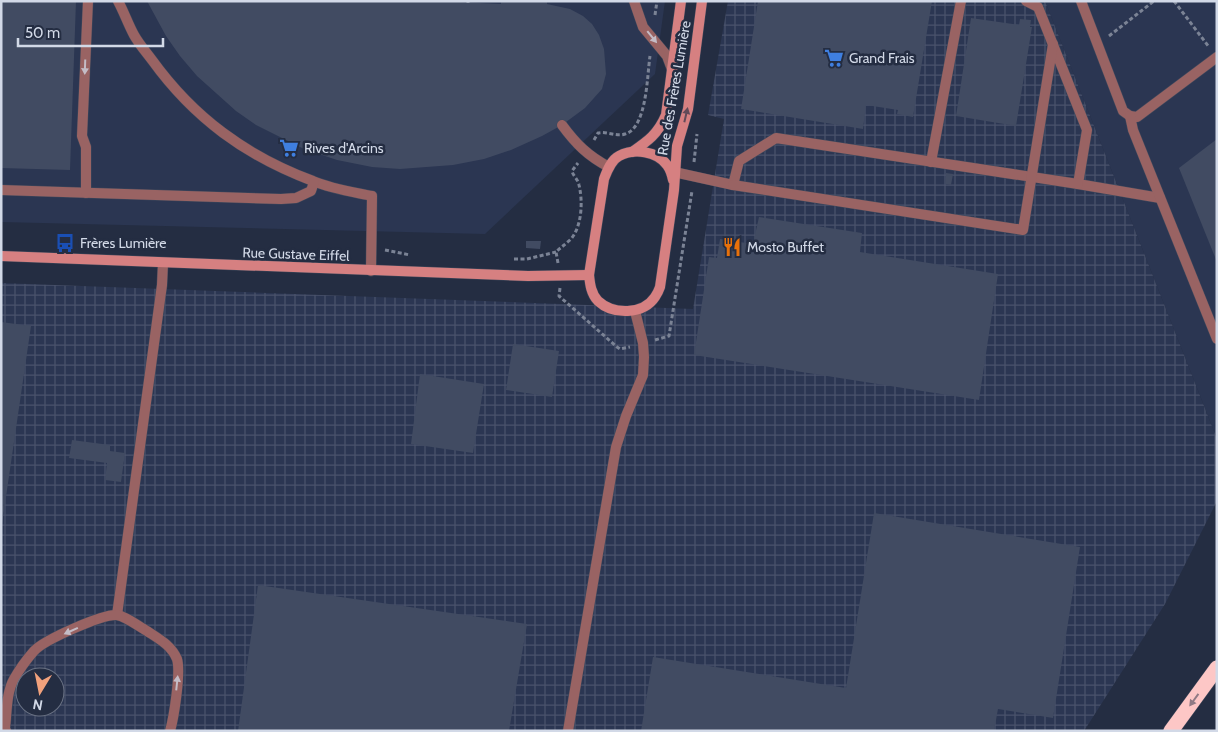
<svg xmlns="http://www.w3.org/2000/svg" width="1218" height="732" viewBox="0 0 1218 732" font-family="Cabin,sans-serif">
<defs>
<pattern id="industrial-grid" width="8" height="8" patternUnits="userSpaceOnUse" patternTransform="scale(1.25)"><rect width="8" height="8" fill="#2b3652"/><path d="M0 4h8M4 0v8" fill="none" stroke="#49526b"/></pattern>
</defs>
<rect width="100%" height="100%" fill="#242d42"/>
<g fill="#2b3652">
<polygon points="1,1 665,1 655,74 485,234 1,222"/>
<polygon points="1045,1 1217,1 1217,439"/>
</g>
<path fill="url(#industrial-grid)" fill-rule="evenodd" d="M728 1H1045L1217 439V501L1165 604 1084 731H1V283L693 309 724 119 708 115ZM25 677H55V707H25Z"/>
<g fill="#414b62">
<polygon points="1,1 76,1 70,170 1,168"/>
<polygon points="147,1 439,1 501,4 501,1 547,1 547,4 570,9 583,16 592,24 599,35 604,49 606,74 602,89 585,108 562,125 542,136 511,150 484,159 453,165 400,169 372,167 337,160 304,149 256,125 236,111 197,76 180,56 166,36"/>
<polygon points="758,1 932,1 913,117 897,114 898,110 866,105 863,129 741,109"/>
<polygon points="971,18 1019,25 1020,19 1031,20 1030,27 1032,27 1016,126 956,116"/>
<polygon points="1217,139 1217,262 1179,168"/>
<polygon points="946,173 953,174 951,185 945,184"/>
<polygon points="759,217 862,233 860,252 998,274 979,400 694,355 709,257 717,258 720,239 753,244"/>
<polygon points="526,241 541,241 540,249 526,248"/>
<polygon points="1,322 31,326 2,524 1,524"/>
<polygon points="513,344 559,351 552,397 506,390"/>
<polygon points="420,374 484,384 473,453 411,444"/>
<polygon points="72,440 110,445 110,451 125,453 121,482 105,480 107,463 69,458"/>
<polygon points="874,513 1080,547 1053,718 998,709 994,731 641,731 653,657 846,688"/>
<polygon points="258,585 527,624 509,731 238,731"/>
</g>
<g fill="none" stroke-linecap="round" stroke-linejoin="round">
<g stroke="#40495c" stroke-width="11">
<g id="lane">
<path d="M118 1C124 12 128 24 134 35 139 44 146 52 152 60 194 118 246 156 313 181 332 189 353 192 372 196L371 271"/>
<polyline points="634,1 643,27 667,56 673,72"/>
<polyline points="1026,1 1038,7 1087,130 1078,184 1160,198"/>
<polyline points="1081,1 1123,111 1130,116 1137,117 1217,57"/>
<polyline points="1130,116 1133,130 1217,339"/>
<path d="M562 125C576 144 588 156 609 167"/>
<polyline points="931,162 961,1"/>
<polyline points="674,172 733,185 739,161 776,138 1078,184"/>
<polyline points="733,185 1023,230 1053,44"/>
<polyline points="1,190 281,199 296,198 311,191 314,182"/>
<polyline points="86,193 86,147 82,136 88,1"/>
</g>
</g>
<g stroke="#40495c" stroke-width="11">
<g id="street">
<polyline points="117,615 162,285 163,263"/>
<path d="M6 731 5 728C7 713 6 693 14 679 19 670 27 659 34 651 44 640 102 614 117 615 127 617 138 626 147 631 159 639 171 645 177 659 181 672 174 717 170 731"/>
<polyline points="568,731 616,447 626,416 643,375 644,357 643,343 635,311"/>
</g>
</g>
<g stroke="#40495c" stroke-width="11">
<g id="secondary">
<path d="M632 152C648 141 658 134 666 115L681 1"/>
<path d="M673 180C672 175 670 169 667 165 657 151 634 148 619 156 611 160 607 171 604 179L589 275C590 284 591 294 598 301 613 315 643 315 655 297 657 294 659 290 660 287L674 190 677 146 688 109 702 1"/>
<polyline points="1,256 528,276 589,275"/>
</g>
</g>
<g stroke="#40495c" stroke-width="16">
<polyline id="highway" points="1171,731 1217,668"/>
</g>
<g stroke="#7b8395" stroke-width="3" stroke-dasharray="4 2.5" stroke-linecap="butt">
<polyline points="1174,1 1209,47"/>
<polyline points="468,3 468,1"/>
<polyline points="655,15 657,1"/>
<polyline points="1109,36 1154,1"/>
<path d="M594 140 598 133C607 131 616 137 625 134 647 128 647 76 650 56"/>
<polyline points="694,162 697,134"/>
<polyline points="385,250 410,255"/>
<polyline points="514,259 527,259 556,252"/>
<path d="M558 263 556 252C561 247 566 244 571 239 582 226 583 201 579 185 578 179 573 176 572 171L578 163"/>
<polyline points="560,288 559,296 617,347 620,349 630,347"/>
<polyline points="655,340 669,336 692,191"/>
</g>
<use href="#lane" stroke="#996363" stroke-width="10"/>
<use href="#street" stroke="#996363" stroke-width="10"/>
<use href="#secondary" stroke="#d68081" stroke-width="10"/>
<use href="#highway" stroke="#fdc7c6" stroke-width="15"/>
</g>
<defs><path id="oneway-solid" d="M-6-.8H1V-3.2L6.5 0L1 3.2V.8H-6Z" transform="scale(1.25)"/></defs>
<g fill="#c4bcc6">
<use href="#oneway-solid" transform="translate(652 37) rotate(51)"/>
<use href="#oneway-solid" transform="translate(85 67) rotate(92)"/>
<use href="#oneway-solid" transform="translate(71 631) rotate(156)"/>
<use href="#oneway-solid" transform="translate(177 683) rotate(-84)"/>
</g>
<use fill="#624a58" href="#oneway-solid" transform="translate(686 115) rotate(-77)"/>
<use fill="#907a84" href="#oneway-solid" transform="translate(1194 700) rotate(126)"/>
<defs>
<g id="supermarket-bare" transform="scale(1.5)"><path d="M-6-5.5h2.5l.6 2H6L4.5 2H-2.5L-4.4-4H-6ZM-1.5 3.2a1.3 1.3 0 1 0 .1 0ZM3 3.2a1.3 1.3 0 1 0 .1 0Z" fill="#3f7fe0" stroke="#242d42" stroke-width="2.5" paint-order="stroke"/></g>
<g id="bus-bare" transform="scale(1.5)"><path d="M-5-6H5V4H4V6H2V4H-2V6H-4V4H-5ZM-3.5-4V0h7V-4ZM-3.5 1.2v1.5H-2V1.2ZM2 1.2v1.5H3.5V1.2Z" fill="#1a4fb4" stroke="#242d42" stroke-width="2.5" paint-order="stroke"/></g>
<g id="restaurant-bare" transform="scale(1.5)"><path d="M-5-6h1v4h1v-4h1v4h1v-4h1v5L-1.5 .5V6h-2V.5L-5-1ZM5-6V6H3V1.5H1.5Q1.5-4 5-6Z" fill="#e8710a" stroke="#242d42" stroke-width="2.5" paint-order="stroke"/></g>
</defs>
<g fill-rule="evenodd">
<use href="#supermarket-bare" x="834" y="58"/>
<use href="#supermarket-bare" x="289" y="148"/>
<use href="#bus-bare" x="65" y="243"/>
<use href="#restaurant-bare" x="732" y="247"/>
</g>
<g text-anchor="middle" stroke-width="5" stroke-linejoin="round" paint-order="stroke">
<g font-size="14" fill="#d2d9e7" stroke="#242d42" text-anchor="start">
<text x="849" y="63">Grand Frais</text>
<text x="304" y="153">Rives d'Arcins</text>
<text x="80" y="248">Frères Lumière</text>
<text x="747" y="252">Mosto Buffet</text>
</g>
<g font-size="14" fill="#d2d9e7" stroke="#242d42">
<text transform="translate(674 88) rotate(-80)" y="5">Rue des Frères Lumière</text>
<text transform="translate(296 254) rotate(2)" y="5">Rue Gustave Eiffel</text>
</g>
</g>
<rect width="1218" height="732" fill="none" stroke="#d2d9e7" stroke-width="5"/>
<g transform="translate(40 692) rotate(190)"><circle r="24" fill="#242d42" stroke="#6a7284"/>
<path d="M0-4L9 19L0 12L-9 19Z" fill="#f1a17c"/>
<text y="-8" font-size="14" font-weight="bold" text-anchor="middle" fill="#d2d9e7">N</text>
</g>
<path d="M18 38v8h145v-8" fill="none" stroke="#d2d9e7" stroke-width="2.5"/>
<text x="25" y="38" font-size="15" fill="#d2d9e7" stroke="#242d42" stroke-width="4" paint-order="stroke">50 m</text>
</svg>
